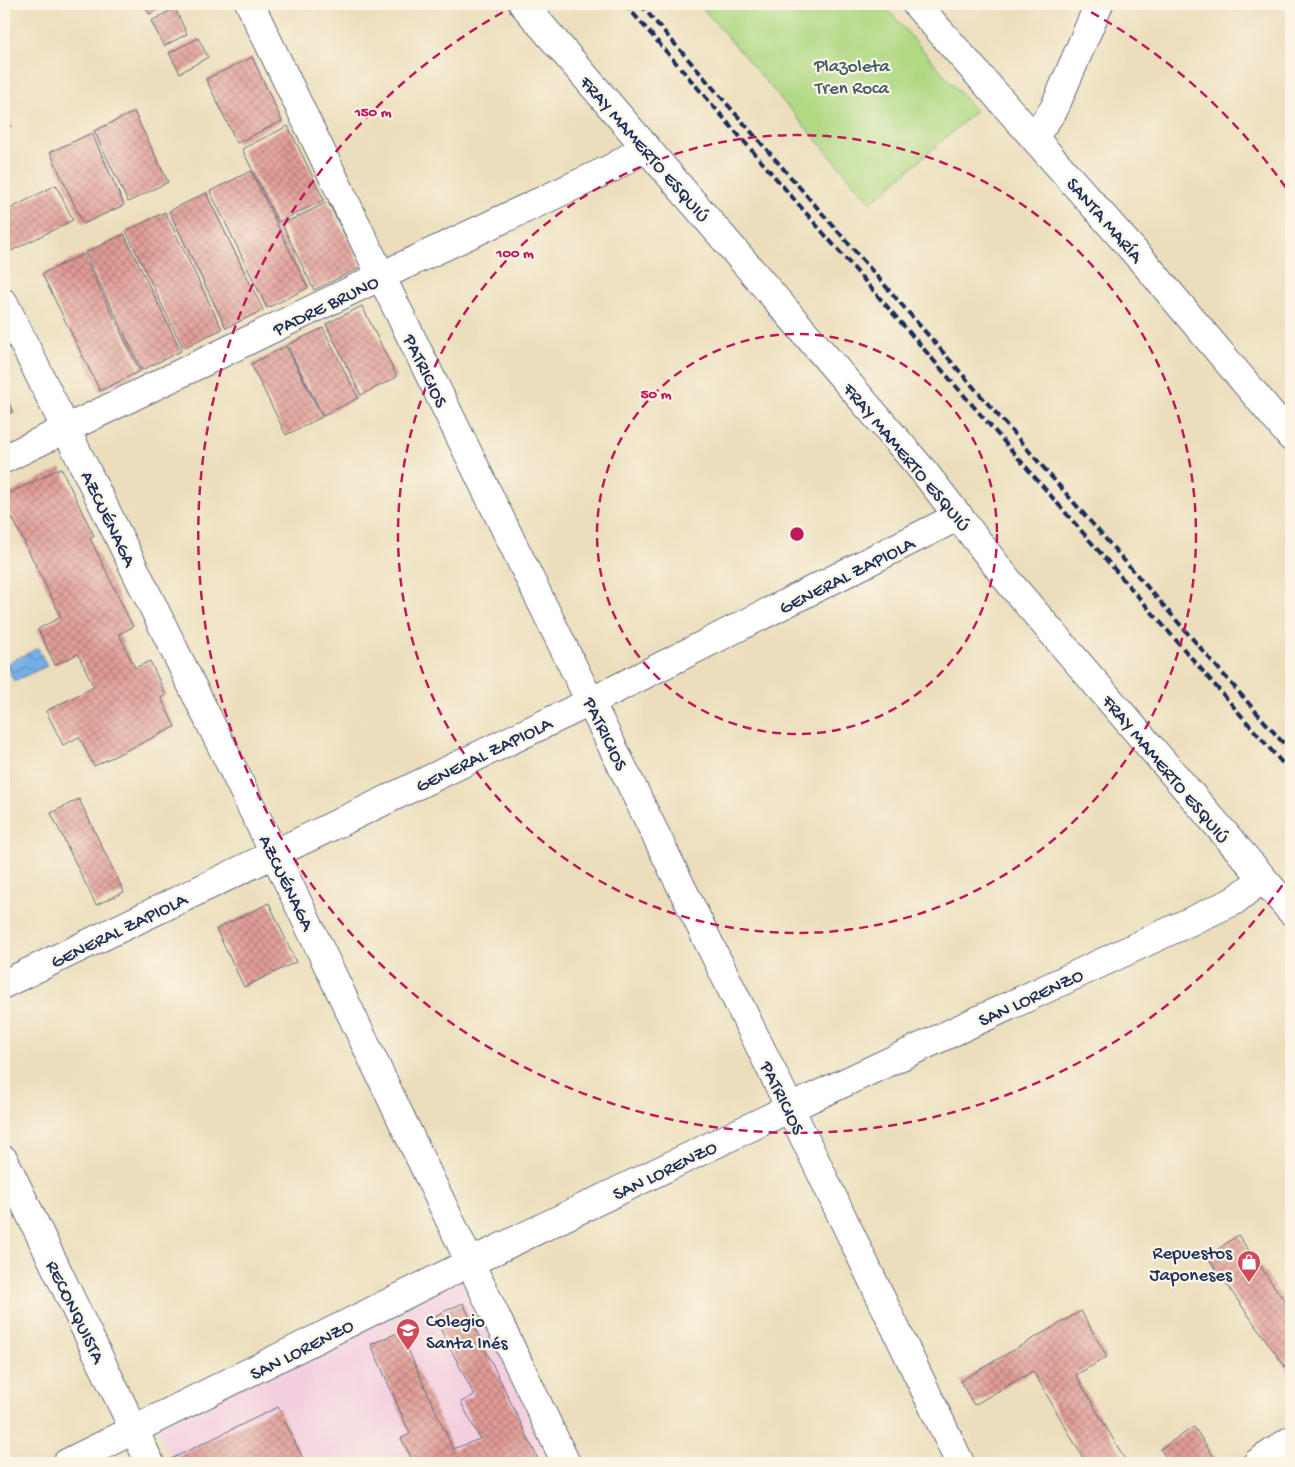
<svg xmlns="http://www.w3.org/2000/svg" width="1295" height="1467" viewBox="0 0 1295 1467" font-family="'Gochi Hand',sans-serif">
<defs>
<pattern id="water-waves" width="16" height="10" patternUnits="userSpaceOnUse" patternTransform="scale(1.25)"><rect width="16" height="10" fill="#75afe5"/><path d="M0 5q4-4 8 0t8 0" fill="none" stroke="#5f8fbd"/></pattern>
<pattern id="building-cross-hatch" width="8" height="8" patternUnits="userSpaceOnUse" patternTransform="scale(1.25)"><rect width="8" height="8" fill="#e19c95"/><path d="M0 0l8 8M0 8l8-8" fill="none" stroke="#b6807d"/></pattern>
</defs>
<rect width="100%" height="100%" fill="#fcf5e5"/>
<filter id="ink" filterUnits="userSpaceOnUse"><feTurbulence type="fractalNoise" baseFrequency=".02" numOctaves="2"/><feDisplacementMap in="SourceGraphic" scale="10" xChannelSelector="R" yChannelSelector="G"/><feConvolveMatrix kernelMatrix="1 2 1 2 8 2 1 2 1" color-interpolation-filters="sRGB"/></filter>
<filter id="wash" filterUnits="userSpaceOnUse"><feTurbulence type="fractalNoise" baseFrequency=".0096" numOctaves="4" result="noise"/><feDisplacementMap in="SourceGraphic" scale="20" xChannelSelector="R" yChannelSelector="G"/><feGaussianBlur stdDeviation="1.12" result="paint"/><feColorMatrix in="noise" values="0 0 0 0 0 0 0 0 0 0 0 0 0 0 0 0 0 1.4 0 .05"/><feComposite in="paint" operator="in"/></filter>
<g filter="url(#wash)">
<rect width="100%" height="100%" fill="#ecdebc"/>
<polygon fill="#f3cfe0" points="469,1275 556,1463 173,1463 156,1427"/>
<polygon fill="#b0d984" stroke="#668471" points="699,4 883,4 976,111 871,203"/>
<polygon fill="url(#water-waves)" stroke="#486fa2" points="38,648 47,666 14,681 6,664"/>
<g id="blocks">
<g fill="url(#building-cross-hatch)">
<polygon points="144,4 168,4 149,14"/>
<polygon points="175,8 187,34 164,46 151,21"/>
<polygon points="198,38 208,57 180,73 169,53"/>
<polygon points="252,57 282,121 237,143 206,79"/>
<polygon points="4,111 11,126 4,130"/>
<polygon points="134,112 168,182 128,202 94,131"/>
<polygon points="288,126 324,200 278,222 242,149"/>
<polygon points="92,133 124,205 83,224 50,152"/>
<polygon points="251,171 308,288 267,308 210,191"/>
<polygon points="56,185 73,220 9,252 4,242 4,212"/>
<polygon points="206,193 263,310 226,328 169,211"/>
<polygon points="328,202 361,267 314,290 282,224"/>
<polygon points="165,212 222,329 183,348 126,231"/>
<polygon points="124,234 181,351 142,370 85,253"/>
<polygon points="83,254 140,371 100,391 42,274"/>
<polygon points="362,306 397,377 361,395 326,324"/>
<polygon points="323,328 358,398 323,416 287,345"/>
<polygon points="286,346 322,417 286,435 251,364"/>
<polygon points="4,392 13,412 4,416"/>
<polygon points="61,468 94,536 90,538 133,627 119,634 135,668 150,661 166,695 161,698 175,727 94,766 79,737 63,745 46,711 94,687 78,654 55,665 38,629 61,617 4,501 4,496"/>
<polygon points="79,799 124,892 96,905 51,813"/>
<polygon points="269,903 296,962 244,987 216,929"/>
<polygon points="1238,1235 1291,1310 1291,1375 1207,1257"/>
<polygon points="463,1303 540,1463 414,1463 401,1438 410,1434 371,1344 400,1332 453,1449 480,1439 461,1402 474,1395 434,1316"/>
<polygon points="1081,1311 1107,1357 1076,1375 1127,1463 1086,1463 1033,1371 974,1405 960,1381"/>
<polygon points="278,1407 305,1463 173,1463 171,1459"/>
<polygon points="1194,1427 1218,1463 1170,1463 1160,1449"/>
</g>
</g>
</g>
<g filter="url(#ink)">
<use href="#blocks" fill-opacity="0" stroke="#646c7f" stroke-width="1"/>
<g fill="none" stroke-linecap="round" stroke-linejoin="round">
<g stroke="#646c7f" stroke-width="30">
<g id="minor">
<polyline points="250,4 381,276 790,1108 960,1463"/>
<polyline points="523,4 925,473 1013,587 1291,911"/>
<polyline points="916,4 1147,266 1291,437"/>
<polyline points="1034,137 1054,109 1099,4"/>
<polyline points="4,303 274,853 566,1463"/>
<polyline points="4,459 381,276 612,168 646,147"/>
<polyline points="4,984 592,701 959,516"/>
<polyline points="4,1160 150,1463"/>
<polyline points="67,1463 469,1263 790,1108 1234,901 1262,879"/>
</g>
</g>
<g stroke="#646c7f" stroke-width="30">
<polyline id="primary" points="1257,1463 1291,1440"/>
</g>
<use href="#minor" stroke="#fff" stroke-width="28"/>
<use href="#primary" stroke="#fff" stroke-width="28"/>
<g stroke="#1b2f5e" stroke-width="4" stroke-dasharray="8 4" stroke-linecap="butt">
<polyline points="625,4 1291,773"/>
<polyline points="640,4 1291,752"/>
</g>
</g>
</g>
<g fill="none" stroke="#c2185b" stroke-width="2.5" stroke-dasharray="9 6">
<circle cx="797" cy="534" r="200"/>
<circle cx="797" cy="534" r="399"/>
<path d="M1291 873A599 599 0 1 1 516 5M1078 5A599 599 0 0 1 1291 195"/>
</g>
<defs>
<g id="shop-pin" transform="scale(1.25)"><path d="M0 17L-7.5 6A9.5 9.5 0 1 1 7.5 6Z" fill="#d1495b" stroke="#fcf5e5"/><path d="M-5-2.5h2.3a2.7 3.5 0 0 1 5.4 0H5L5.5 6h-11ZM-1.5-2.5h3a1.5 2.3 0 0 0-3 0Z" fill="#fff"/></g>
<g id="school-pin" transform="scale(1.25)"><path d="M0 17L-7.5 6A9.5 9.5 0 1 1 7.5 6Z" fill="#d1495b" stroke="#fcf5e5"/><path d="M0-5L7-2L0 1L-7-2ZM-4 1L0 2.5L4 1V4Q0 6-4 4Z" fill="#fff"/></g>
</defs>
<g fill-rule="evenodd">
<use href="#shop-pin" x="1249" y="1262"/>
<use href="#school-pin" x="408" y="1330"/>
</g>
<g text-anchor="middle" stroke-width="4.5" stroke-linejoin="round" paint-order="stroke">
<g font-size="19" fill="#405a68" stroke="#fcf5e5">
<text x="852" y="71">Plazoleta<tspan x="852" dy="22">Tren Roca</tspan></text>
</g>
<g font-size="19" fill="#1b2f5e" stroke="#fcf5e5">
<text transform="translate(646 148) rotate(49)" y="7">FRAY MAMERTO ESQUIÚ</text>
<text transform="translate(1106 219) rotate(49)" y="7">SANTA MARÍA</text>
<text transform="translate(325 304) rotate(-26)" y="7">PADRE BRUNO</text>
<text transform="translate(427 370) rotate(64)" y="7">PATRICIOS</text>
<text transform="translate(908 456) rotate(50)" y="7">FRAY MAMERTO ESQUIÚ</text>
<text transform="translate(110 518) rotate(64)" y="7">AZCUÉNAGA</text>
<text transform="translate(846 574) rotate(-27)" y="7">GENERAL ZAPIOLA</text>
<text transform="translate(607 733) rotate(64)" y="7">PATRICIOS</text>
<text transform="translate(483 753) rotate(-26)" y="7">GENERAL ZAPIOLA</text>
<text transform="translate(1167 768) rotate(50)" y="7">FRAY MAMERTO ESQUIÚ</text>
<text transform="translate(288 882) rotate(64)" y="7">AZCUÉNAGA</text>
<text transform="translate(118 929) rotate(-26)" y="7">GENERAL ZAPIOLA</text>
<text transform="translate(1030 996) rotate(-25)" y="7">SAN LORENZO</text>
<text transform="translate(784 1097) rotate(64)" y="7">PATRICIOS</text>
<text transform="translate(664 1169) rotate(-26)" y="7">SAN LORENZO</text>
<text transform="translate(77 1311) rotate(64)" y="7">RECONQUISTA</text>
<text transform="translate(301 1348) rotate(-27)" y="7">SAN LORENZO</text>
</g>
<g font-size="19" fill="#1b2f5e" stroke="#fcf5e5" text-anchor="end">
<text x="1232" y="1258">Repuestos<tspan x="1232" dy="22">Japoneses</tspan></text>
<text x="426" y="1326" text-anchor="start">Colegio<tspan x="426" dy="22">Santa Inés</tspan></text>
</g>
</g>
<circle cx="797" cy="534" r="8" fill="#c2185b" stroke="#fcf5e5" stroke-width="2.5"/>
<g font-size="15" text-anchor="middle" font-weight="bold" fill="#c2185b" stroke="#fcf5e5" stroke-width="4.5" stroke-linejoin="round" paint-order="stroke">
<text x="373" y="116">150 m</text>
<text x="515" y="257">100 m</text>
<text x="656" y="398">50 m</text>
</g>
<rect width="1295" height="1467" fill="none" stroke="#fcf5e5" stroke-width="20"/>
</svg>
